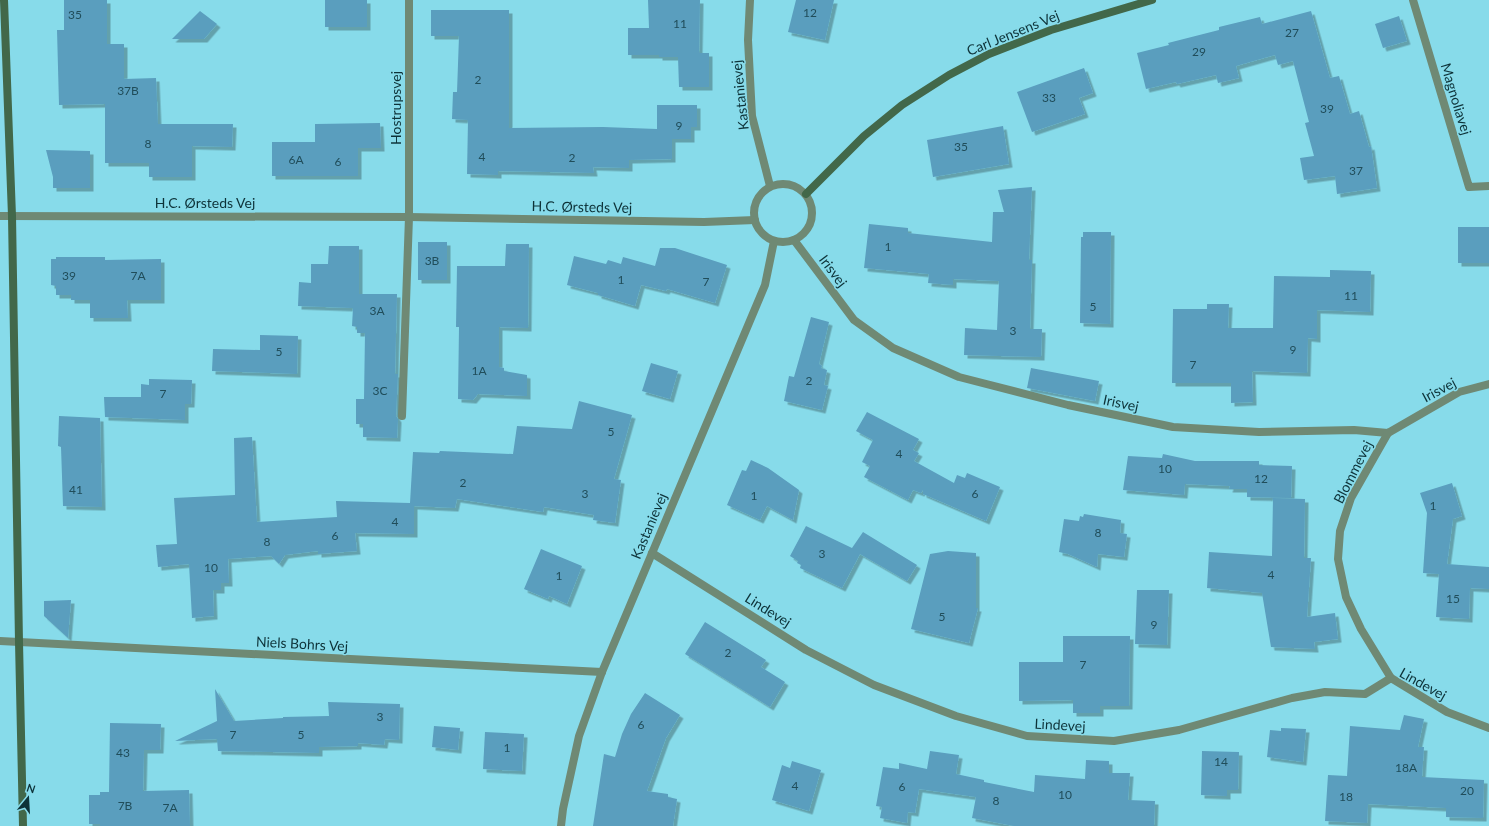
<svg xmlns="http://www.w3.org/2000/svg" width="1489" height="826" viewBox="0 0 1489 826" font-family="Lato,sans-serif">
<defs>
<filter id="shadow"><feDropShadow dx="3.5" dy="3.5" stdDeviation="0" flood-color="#0004"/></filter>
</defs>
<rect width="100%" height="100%" fill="#87dbea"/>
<g fill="#5a9ebe" filter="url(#shadow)">
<polygon points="64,0 107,0 107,44 124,44 124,79 156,78 158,124 233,124 232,147 192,146 192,177 149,177 149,163 105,163 105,104 59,105 57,30 64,30"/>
<rect x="325" y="0" width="42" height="27"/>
<polygon points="648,0 700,0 699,53 709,53 709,87 679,87 678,57 659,57 659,55 628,55 628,28 649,28"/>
<polygon points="796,0 834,0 825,40 788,32"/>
<polygon points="431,10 509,10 509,128 603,127 657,129 657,105 697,105 697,127 691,127 691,139 672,139 672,159 629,160 629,168 593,167 594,173 498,171 498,175 467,174 468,120 452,119 453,92 457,92 459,36 431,36"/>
<polygon points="200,11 217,24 204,39 172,39"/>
<polygon points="1311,11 1330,78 1339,76 1350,114 1359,111 1369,147 1371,146 1377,188 1337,194 1335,176 1304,180 1300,158 1314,156 1305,123 1309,122 1293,61 1278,65 1275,55 1236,66 1239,78 1218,83 1216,75 1177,84 1176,82 1146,89 1137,53 1169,45 1168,43 1219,30 1219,27 1260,17 1262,24"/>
<polygon points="1399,16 1407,41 1383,48 1375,24"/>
<polygon points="1084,68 1093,93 1079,98 1085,114 1032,132 1017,92"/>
<polygon points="380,123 381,148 358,148 358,176 272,176 272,142 315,142 315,124"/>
<polygon points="1003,126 1009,164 933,177 927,140"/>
<polygon points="46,150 90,151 90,188 53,188 53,177"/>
<polygon points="1032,187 1029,260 1032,260 1030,329 1042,329 1041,357 964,355 965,328 997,330 999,281 953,279 953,285 928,283 929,274 864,268 869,224 908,228 908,233 992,242 993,212 1004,212 998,190"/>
<rect x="1458" y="227" width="31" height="36"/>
<polygon points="1083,232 1111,232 1110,324 1080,323 1081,237 1083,237"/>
<rect x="418" y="242" width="29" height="38"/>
<polygon points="506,244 529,244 528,328 499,327 499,367 504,368 504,371 527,375 527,396 478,394 473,400 458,399 459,327 456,327 457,266 505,266"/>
<polygon points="329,246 359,246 359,294 397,294 395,374 398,374 396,416 398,419 397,438 363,437 363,424 356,424 356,399 364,399 365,333 357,333 357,327 352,326 353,308 298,306 299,282 311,283 311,264 328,264"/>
<polygon points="660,248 675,248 727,265 715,303 667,289 666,291 641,285 635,306 598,295 598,293 567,285 574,256 606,264 608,260 621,264 623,257 655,266"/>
<polygon points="56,257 105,257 105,260 161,259 161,300 127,300 128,318 90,318 90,300 71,300 71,295 56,295 56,286 51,285 51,259 56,259"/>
<polygon points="1330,270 1371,271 1370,312 1317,310 1317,339 1308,338 1307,373 1252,371 1253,402 1231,403 1231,383 1172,383 1173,309 1207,309 1207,304 1229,304 1228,328 1273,328 1274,276 1330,277"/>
<polygon points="811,317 829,322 819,364 822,366 821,368 827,370 824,385 828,386 822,410 784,401 789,376 794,377"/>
<polygon points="260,335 298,336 297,374 212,371 213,349 260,350"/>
<polygon points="651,363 678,371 670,399 642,391"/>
<polygon points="1031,368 1099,381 1095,401 1027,388"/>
<polygon points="149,379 192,380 191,404 185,404 185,420 105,417 104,397 141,397 141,384 149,385"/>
<polygon points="579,401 632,415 614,479 621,480 615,523 593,520 594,515 544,507 543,512 457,499 455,508 414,506 414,534 355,533 357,551 318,554 318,551 285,555 279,564 271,556 228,559 229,583 221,583 221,590 213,590 214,616 192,618 189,564 158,567 156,545 177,544 174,498 235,495 234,438 252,437 257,522 337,517 336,501 410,503 413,452 439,453 440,451 513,454 517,426 572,429"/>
<polygon points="867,412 919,439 913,450 919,453 914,461 954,483 957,475 965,478 967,473 1000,487 986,521 923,494 923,490 921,493 913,490 908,500 864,477 870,466 862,462 873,440 856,431"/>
<polygon points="59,416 100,418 102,507 63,506 61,447 58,446"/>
<polygon points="1163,454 1195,461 1259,461 1259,465 1292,466 1291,498 1247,497 1247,489 1229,489 1230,486 1185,484 1184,495 1123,490 1128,456 1162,458"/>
<polygon points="751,460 768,468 799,490 793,520 767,506 760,520 727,505 742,470 746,471"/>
<polygon points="1452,483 1462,516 1453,519 1447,564 1489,567 1489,589 1470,588 1469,619 1436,617 1439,574 1423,573 1427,513 1420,493"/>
<polygon points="1273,498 1305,499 1304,558 1311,558 1307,617 1335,613 1338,639 1314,642 1315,649 1271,647 1262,593 1207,588 1209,552 1272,556"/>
<polygon points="1084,514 1121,520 1120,533 1127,534 1124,557 1098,554 1097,567 1068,554 1059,552 1064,519 1079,521 1080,516 1083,517"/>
<polygon points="806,526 852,548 863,532 917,565 907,581 860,554 842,588 800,568 801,565 797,563 798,561 790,556"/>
<polygon points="541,549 582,566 567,604 549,596 548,599 524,589"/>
<polygon points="948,551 976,553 976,608 978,608 969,643 911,629 930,554"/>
<polygon points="1137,590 1169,590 1167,645 1135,644"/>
<polygon points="71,600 68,638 44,616 44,601"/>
<polygon points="705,622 766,660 761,667 785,682 770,707 685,654"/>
<polygon points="1063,636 1130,636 1129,706 1100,706 1100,713 1073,713 1073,700 1019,701 1019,662 1063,662"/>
<polygon points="215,689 234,721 283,718 283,717 329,716 328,702 400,704 399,740 385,739 384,745 358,743 358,746 319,747 319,753 218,751 217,739 175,741 217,721"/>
<polygon points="645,693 680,715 666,738 647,791 668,794 668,797 677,799 673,826 593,826 604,754 615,757 622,734 631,714"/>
<polygon points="1404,715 1424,719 1418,747 1424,747 1422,777 1484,780 1483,818 1446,817 1446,808 1368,804 1367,823 1325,821 1328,775 1347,776 1350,726 1400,730"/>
<polygon points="110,723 161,724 160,750 144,750 143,791 189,790 190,826 100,826 100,824 89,824 89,795 100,795 100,792 109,792"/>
<polygon points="434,726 460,728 458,750 432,747"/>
<polygon points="1281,728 1306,729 1303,762 1267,757 1270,730 1281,731"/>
<polygon points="485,732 524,734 522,771 483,769"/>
<polygon points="930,751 959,755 956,774 984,780 984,782 1034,792 1035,775 1085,779 1086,760 1109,761 1109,773 1130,773 1128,800 1155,801 1154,826 1014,826 972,818 976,797 919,789 915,813 908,812 907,823 880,818 882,807 876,806 883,767 899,769 899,763 927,769"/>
<polygon points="1202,751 1239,752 1238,790 1227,790 1227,796 1201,795"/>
<polygon points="792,761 821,770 809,811 772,800 782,765 790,768"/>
</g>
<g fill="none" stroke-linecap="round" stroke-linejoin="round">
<polyline stroke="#6f8974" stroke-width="8" points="402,416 409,217"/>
<g stroke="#6f8974" stroke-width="8">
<polyline points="750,0 748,40 752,116 770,186"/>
<polyline points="1413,0 1469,187 1489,186"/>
<circle cx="783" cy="213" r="29"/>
<polyline points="0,216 409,217 704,222 755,220"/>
<polyline points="409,217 409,0"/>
<polyline points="794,240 854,320 893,348 959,377 1068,405 1173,427 1259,432 1354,430 1388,433 1459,392 1489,384"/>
<polyline points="1388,433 1351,498 1340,531 1338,559 1346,597 1361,629 1391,678"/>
<polyline points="652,553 806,650 874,685 956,716 1027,736 1114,741 1179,730 1292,698 1325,692 1365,694 1391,678 1447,712 1489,728"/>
<polyline points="0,641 602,672"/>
<polyline points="561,826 563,809 579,736 602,672 765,285 774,241"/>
</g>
<g stroke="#42684a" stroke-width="8">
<polyline points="4,0 12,216 19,642 23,826"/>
<polyline points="806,194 864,136 902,105 949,75 989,54 1051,30 1152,0"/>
</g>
</g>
<g text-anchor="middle" stroke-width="3" stroke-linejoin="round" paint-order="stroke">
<g font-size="12" fill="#204d5a">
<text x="810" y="17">12</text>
<text x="75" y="19">35</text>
<text x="680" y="28">11</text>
<text x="1292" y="37">27</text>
<text x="1199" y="56">29</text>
<text x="478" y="84">2</text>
<text x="128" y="95">37B</text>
<text x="1049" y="102">33</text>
<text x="1327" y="113">39</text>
<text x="679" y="130">9</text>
<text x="148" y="148">8</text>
<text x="961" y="151">35</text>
<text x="482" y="161">4</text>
<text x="572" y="162">2</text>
<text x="296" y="164">6A</text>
<text x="338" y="166">6</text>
<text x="1356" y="175">37</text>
<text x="888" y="251">1</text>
<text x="432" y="265">3B</text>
<text x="69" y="280">39</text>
<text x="138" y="280">7A</text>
<text x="621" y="284">1</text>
<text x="706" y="286">7</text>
<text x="1351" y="300">11</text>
<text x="1093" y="311">5</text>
<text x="377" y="315">3A</text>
<text x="1013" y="335">3</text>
<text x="1293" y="354">9</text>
<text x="279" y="356">5</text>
<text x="1193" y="369">7</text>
<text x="479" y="375">1A</text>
<text x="809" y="385">2</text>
<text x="380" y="395">3C</text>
<text x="163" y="398">7</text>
<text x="611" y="436">5</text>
<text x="899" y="458">4</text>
<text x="1165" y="473">10</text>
<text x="1261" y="483">12</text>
<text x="463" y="487">2</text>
<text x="76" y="494">41</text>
<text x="585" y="498">3</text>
<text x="975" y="498">6</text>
<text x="754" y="500">1</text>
<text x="1433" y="510">1</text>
<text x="395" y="526">4</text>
<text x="1098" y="537">8</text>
<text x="335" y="540">6</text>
<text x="267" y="546">8</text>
<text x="822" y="558">3</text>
<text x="211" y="572">10</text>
<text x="1271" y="579">4</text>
<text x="559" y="580">1</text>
<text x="1453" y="603">15</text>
<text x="942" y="621">5</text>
<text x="1154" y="629">9</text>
<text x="728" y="657">2</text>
<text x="1083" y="669">7</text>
<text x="380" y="721">3</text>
<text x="641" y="729">6</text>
<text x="233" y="739">7</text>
<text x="301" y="739">5</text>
<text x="507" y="752">1</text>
<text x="123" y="757">43</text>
<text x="1221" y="766">14</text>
<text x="1406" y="772">18A</text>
<text x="795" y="790">4</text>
<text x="902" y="791">6</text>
<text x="1467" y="795">20</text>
<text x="1065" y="799">10</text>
<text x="1346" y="801">18</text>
<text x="996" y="805">8</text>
<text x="125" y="810">7B</text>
<text x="170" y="812">7A</text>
</g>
<g font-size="14" fill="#0d3238" stroke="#87dbea">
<text transform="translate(1013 33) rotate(-22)" y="5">Carl Jensens Vej</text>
<text transform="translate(740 95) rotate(-96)" y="5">Kastanievej</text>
<text transform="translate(1456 99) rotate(73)" y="5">Magnoliavej</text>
<text transform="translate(396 108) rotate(-90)" y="5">Hostrupsvej</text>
<text x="205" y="208">H.C. Ørsteds Vej</text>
<text transform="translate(582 207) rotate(1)" y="5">H.C. Ørsteds Vej</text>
<text transform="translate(833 271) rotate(53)" y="5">Irisvej</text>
<text transform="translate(1439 390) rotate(-28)" y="5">Irisvej</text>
<text transform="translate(1121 403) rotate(12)" y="5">Irisvej</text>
<text transform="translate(1353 472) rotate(-63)" y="5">Blommevej</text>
<text transform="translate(649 526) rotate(-67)" y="5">Kastanievej</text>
<text transform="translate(768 610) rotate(32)" y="5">Lindevej</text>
<text transform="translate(302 644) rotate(3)" y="5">Niels Bohrs Vej</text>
<text transform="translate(1423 684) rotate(29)" y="5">Lindevej</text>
<text transform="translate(1060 725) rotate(3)" y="5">Lindevej</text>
</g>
</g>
<g transform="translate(28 798) rotate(18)" stroke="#87dbea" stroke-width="3" paint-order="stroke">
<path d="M0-3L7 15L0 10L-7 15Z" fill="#0d3238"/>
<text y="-6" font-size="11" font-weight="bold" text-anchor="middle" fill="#0d3238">N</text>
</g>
</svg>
